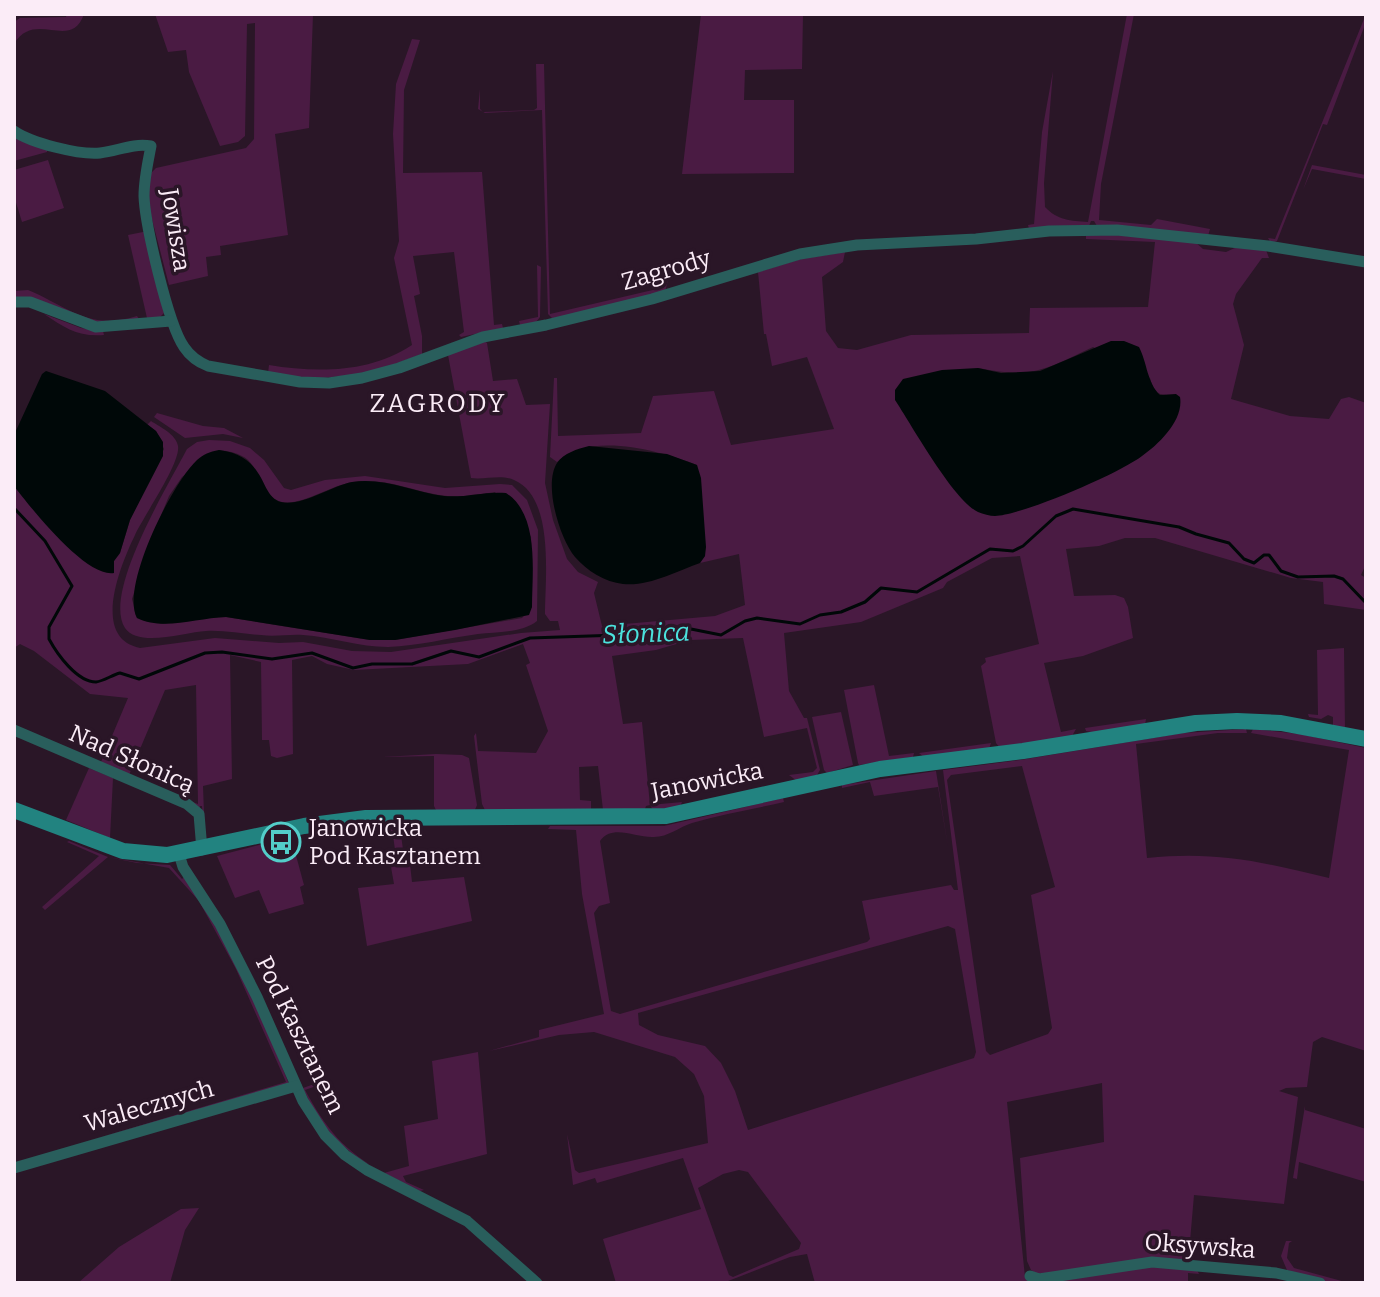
<svg xmlns="http://www.w3.org/2000/svg" width="1380" height="1297" viewBox="0 0 1380 1297" font-family="Bitter,serif">
<rect width="100%" height="100%" fill="#2a1627"/>
<g fill="#4a1b43" fill-rule="evenodd">
<path d="M67 14H84C71 52 35 9 14 44V22L20 18 66 17Z"/>
<polygon points="155,14 313,14 309,128 275,134 288,235 220,246 221,255 206,257 208,276 169,285 147,200 151,173 156,168 246,148 254,139 255,23 247,24 245,136 238,142 220,146 189,72 186,50 168,52"/>
<polygon points="701,14 803,14 802,69 745,70 744,100 794,100 794,173 682,174"/>
<path d="M1127 14H1134L1101 184 1099 220 1151 225 1157 219 1210 229 1208 236 1097 226 1094 221H1091L1089 226 1029 229 1028 225 1034 224 1042 132 1053 71 1044 183 1045 207C1057 220 1071 221 1088 222Z"/>
<polygon points="1366,14 1366,22 1327,125 1323,124 1277,241 1271,243 1268,238 1275,239"/>
<path d="M412 39 420 40 404 90 403 173 482 172 494 325 502 324 503 328 461 337 459 335 464 332 454 252 413 256 420 294 414 296 422 336V354L371 373 313 379 268 373 269 365C317 373 370 373 412 345L394 258 399 241 393 134 396 84Z"/>
<polygon points="536,64 544,64 550,314 657,289 668,280 665,292 553,319 548,314 542,110 485,113 478,109 480,89 480,109 483,112 534,110 537,108"/>
<polygon points="14,134 47,147 47,152 14,161"/>
<polygon points="48,160 64,208 22,222 14,196 14,170"/>
<polygon points="1312,165 1366,175 1366,179 1312,169 1303,190"/>
<polygon points="148,231 164,313 160,317 147,318 128,235"/>
<path d="M1097 233 1194 241 1203 249 1226 252 1239 246 1266 250 1269 258H1262L1236 294 1233 304 1244 345 1231 399 1290 416 1329 419 1341 399 1349 397 1366 403V564L1361 575 1366 578V610L1324 604 1323 582 1291 578 1155 538H1125L1099 546 1066 549 1074 596 1115 595 1124 598 1128 607 1133 638 1083 656 1044 663 1061 732 1076 729 1072 736 1000 748 996 743 981 666 986 662 985 658 1039 644 1020 556 992 558 947 582 943 588 861 622 784 633 789 691 804 718H807L820 770 817 775 797 781 789 775 813 772 817 768 807 728 764 737 743 638 690 640 656 650 612 656 623 724 642 722 650 805 682 802 679 809 654 812 650 805 646 806 644 812 603 810 598 766 579 767 580 800 591 801V810H485L482 804 474 736 476 733 478 751 536 753 548 731 526 665 530 663 523 644 468 664 354 670 327 664 312 656 292 660 293 754 277 758 271 756 269 740H262L261 662 230 655 232 779 203 786 205 839 202 806H200L199 812 180 797 198 804 196 685 165 690 129 775 101 762 128 698 90 694 34 651 20 644 14 648V486L51 528 114 561 120 553 130 520 164 449 156 431 147 425 151 421C160 427 176 434 178 446 181 463 143 517 135 535 121 564 90 638 140 648L215 638 279 643 303 642 352 651 391 652 521 633 560 630 558 621H550L545 614C545 579 555 497 514 480 501 474 485 480 471 478L448 355 484 341 487 343 493 381 517 379 526 405 550 404 545 483 553 520 567 559 578 572 598 582 594 593 602 626 715 616 745 605 739 554 700 563 705 556 697 465C659 451 591 431 557 462L550 457 554 378H557L558 436 641 433 653 396 714 391 731 445 834 429 807 357 772 366 766 334H764L758 272 801 259 845 252 843 262 822 277 826 331 838 348 857 350 911 335 1029 333 1030 308 1148 307 1155 242 1086 239V235ZM1093 347 1150 378C1153 389 1156 395 1167 395L1112 473 1010 513 978 368C1033 379 1044 370 1093 347Z"/>
<polygon points="537,265 541,267 540,317 536,322 520,325 519,321 538,317"/>
<path d="M28 290C69 307 88 331 137 316L139 319 109 325 14 299V291Z"/>
<path d="M44 314 81 328 103 331 104 335C78 337 65 328 44 314Z"/>
<polygon points="157,413 203,426 224,428 243,438 223,434 185,438 154,417"/>
<path d="M209 440 230 441 250 448 264 460 284 488 291 490 325 480 365 476 445 488 500 484 512 485 527 500 538 530 537 621C522 633 496 632 478 634 448 638 418 646 388 647 359 647 332 637 303 635 289 634 275 637 261 635 243 634 225 630 206 631 186 632 138 648 125 628 102 593 169 484 187 449L197 442ZM219 450C228 451 240 453 248 460 260 472 263 498 282 502 302 506 331 485 353 482 382 477 411 490 439 495 458 498 477 495 495 492L531 537 532 607 522 618 395 640H370L226 617 203 618 163 624 137 618 132 599 152 537 169 496 182 477Z"/>
<polygon points="1344,648 1345,730 1333,727 1333,717 1328,715 1321,719 1309,717 1308,714 1318,715 1317,650"/>
<polygon points="874,685 889,756 914,753 913,757 859,765 858,763 844,690"/>
<polygon points="841,712 853,765 827,773 824,770 812,717"/>
<polygon points="1146,719 1145,725 1097,733 1086,731 1085,728"/>
<path d="M1246 729 1247 733H1218L1136 744 1147 858C1217 851 1262 862 1329 878L1349 750 1251 733 1253 729 1300 734 1366 748V1051L1322 1037 1313 1042 1307 1087 1286 1088 1279 1091 1298 1097 1284 1204 1194 1195 1189 1253 1185 1260 1037 1274 1031 1270 1027 1261 1020 1158 1104 1142 1102 1083 1007 1102 1025 1277 1137 1265 1196 1268 1199 1274 1188 1273V1283H815L807 1254 790 1257 723 1283H616L603 1239 701 1209 683 1158 597 1183 595 1178 573 1185 567 1134 575 1170 579 1173 708 1143 704 1096 694 1074 675 1057 594 1032 559 1035 489 1051 539 1037V1030L604 1014 582 894 576 830 548 829 550 826H664L783 798 784 802C754 809 722 814 692 823 679 827 667 838 652 837 634 837 612 824 600 841L610 903 599 906 594 913 611 1011 620 1014 867 942 870 939 862 901 951 885 954 890H958L943 770 1020 760 1183 733ZM1022 766 1055 887 1031 895 1052 1028 1048 1034 990 1055 986 1051 947 780 951 775ZM948 926 955 929 976 1052 974 1058 748 1130 735 1091 721 1063 705 1046 658 1035 639 1025 638 1013ZM739 1170 748 1172 801 1243 799 1249 733 1277 729 1275 698 1188 723 1174Z"/>
<polygon points="991,743 989,749 925,758 919,753"/>
<polygon points="436,754 462,755 469,758 477,805 474,812 437,812 434,806 434,756 382,757"/>
<polygon points="89,768 113,778 110,838 66,820"/>
<polygon points="936,771 948,847 938,787 874,796 870,782 842,788 842,785"/>
<polygon points="418,824 417,830 405,831 401,835 405,864 410,864 412,882 464,877 472,921 367,946 358,888 394,884 391,867 397,865 393,835 388,830 373,831 374,826"/>
<polygon points="291,837 304,885 300,887 304,904 269,914 259,890 235,898 217,856 278,840 279,843 285,841 285,838"/>
<polygon points="69,841 108,857 137,863 170,865 182,879 185,876 199,895 254,998 289,1084 98,1138 286,1082 236,969 199,901 169,868 108,857 45,910 42,907 99,856 67,842"/>
<path d="M478 1052 487 1154 403 1176 406 1182 424 1190 420 1191C364 1163 330 1149 303 1088L317 1083 319 1085 305 1090C326 1129 344 1151 384 1173L409 1166 404 1126 438 1119 432 1061Z"/>
<polygon points="1305,1106 1305,1110 1366,1129 1366,1182 1299,1162 1297,1179 1293,1178"/>
<polygon points="199,1208 185,1230 170,1283 78,1283 119,1247 181,1209"/>
<polygon points="1286,1241 1292,1241 1289,1243 1287,1258 1294,1268 1349,1283 1329,1283 1287,1270 1281,1256"/>
</g>
<g fill="#000808">
<path d="M1111 341H1124L1139 347C1147 362 1147 383 1160 395L1176 394 1180 397C1184 420 1159 444 1142 456 1120 473 1023 515 995 516 990 516 983 514 978 512 954 501 911 424 895 400V390L903 379 942 370 978 368 1001 373 1040 371Z"/>
<path d="M46 371 105 391 156 431 163 442V456L130 520 120 553 114 561V573C86 578 31 508 14 486V435L42 374Z"/>
<path d="M589 446 667 454 697 465 701 478 706 547 705 556 700 563C677 571 648 587 623 584 605 582 587 571 575 557 560 539 543 485 557 463 564 453 577 449 589 446Z"/>
<path d="M219 450C268 456 259 497 281 502 301 507 331 486 352 482 383 477 414 492 444 496 465 498 485 491 506 493 540 515 532 572 532 607L529 615 455 630 395 640H370L226 617C197 618 163 631 137 618 120 587 172 483 197 460 204 454 209 452 219 450Z"/>
</g>
<g fill="none" stroke-linecap="round" stroke-linejoin="round">
<path stroke="#000808" stroke-width="3" d="M14 508 45 541 72 586 49 627V639C57 654 77 682 96 682 104 681 112 675 120 673L139 679 205 653 222 652 272 659 312 653 353 668 372 664H412L451 651 479 657 530 638 649 634 691 629 721 635 745 621 757 618 800 624 820 615 841 612 865 602 881 588 917 592 990 549 1013 551 1023 546 1056 516 1073 509 1179 527 1196 534 1229 543 1244 559 1254 563 1264 555H1269L1281 571 1298 577 1334 576 1343 579 1366 603"/>
<g stroke="#295e5c" stroke-width="11">
<path d="M14 131C31 143 79 155 100 153 118 151 132 143 151 146 148 162 144 179 144 196 145 224 168 324 184 347 190 356 198 362 208 366L300 382 329 383 362 378 399 368 483 337 546 325 652 299 800 254 857 245 976 239 1049 231 1117 230 1268 246 1366 262"/>
<polyline points="14,302 30,302 96,327 171,321"/>
<polyline points="14,730 187,804 199,814 202,850"/>
<polyline points="179,854 183,867 220,924 257,997 303,1101 325,1135 345,1155 367,1170 467,1221 537,1283"/>
<polyline points="14,1168 296,1086"/>
<polyline points="1030,1276 1039,1279 1152,1262 1276,1273 1320,1283"/>
</g>
<polyline stroke="#228380" stroke-width="16" points="14,810 123,851 167,855 304,826 366,818 666,816 880,769 1023,751 1196,723 1237,721 1281,723 1366,739"/>
</g>
<defs>
<g id="bus-ring" transform="scale(2)"><circle r="9.5" fill="#2a1627" stroke="#53cdc9" stroke-width="1.5"/><path d="M-5-6H5V4H4V6H2V4H-2V6H-4V4H-5ZM-3.5-4V0h7V-4ZM-3.5 1.2v1.5H-2V1.2ZM2 1.2v1.5H3.5V1.2Z" fill="#53cdc9"/></g>
</defs>
<g fill-rule="evenodd">
<use href="#bus-ring" x="281" y="842"/>
</g>
<g text-anchor="middle" stroke-width="7" stroke-linejoin="round" paint-order="stroke">
<g font-size="24" fill="#fbecf7" stroke="#2a1627">
<text transform="translate(176 230) rotate(81)" y="8">Jowisza</text>
<text transform="translate(666 270) rotate(-16)" y="8">Zagrody</text>
<text transform="translate(132 759) rotate(24)" y="8">Nad Słonicą</text>
<text transform="translate(707 781) rotate(-11)" y="8">Janowicka</text>
<text transform="translate(300 1035) rotate(64)" y="8">Pod Kasztanem</text>
<text transform="translate(149 1106) rotate(-16)" y="8">Walecznych</text>
<text transform="translate(1200 1246) rotate(4)" y="8">Oksywska</text>
</g>
<g font-size="24" fill="#fbecf7" stroke="#2a1627" text-anchor="start">
<text x="309" y="836">Janowicka<tspan x="309" dy="28">Pod Kasztanem</tspan></text>
</g>
<g font-size="26" letter-spacing="2" fill="#fbecf7" stroke="#2a1627">
<text x="438" y="412">ZAGRODY</text>
</g>
<g font-size="26" font-style="italic" fill="#4be2dd" stroke="#2a1627">
<text transform="translate(646 633) rotate(-2)" y="9">Słonica</text>
</g>
</g>
<rect width="1380" height="1297" fill="none" stroke="#fbecf7" stroke-width="32"/>
</svg>
